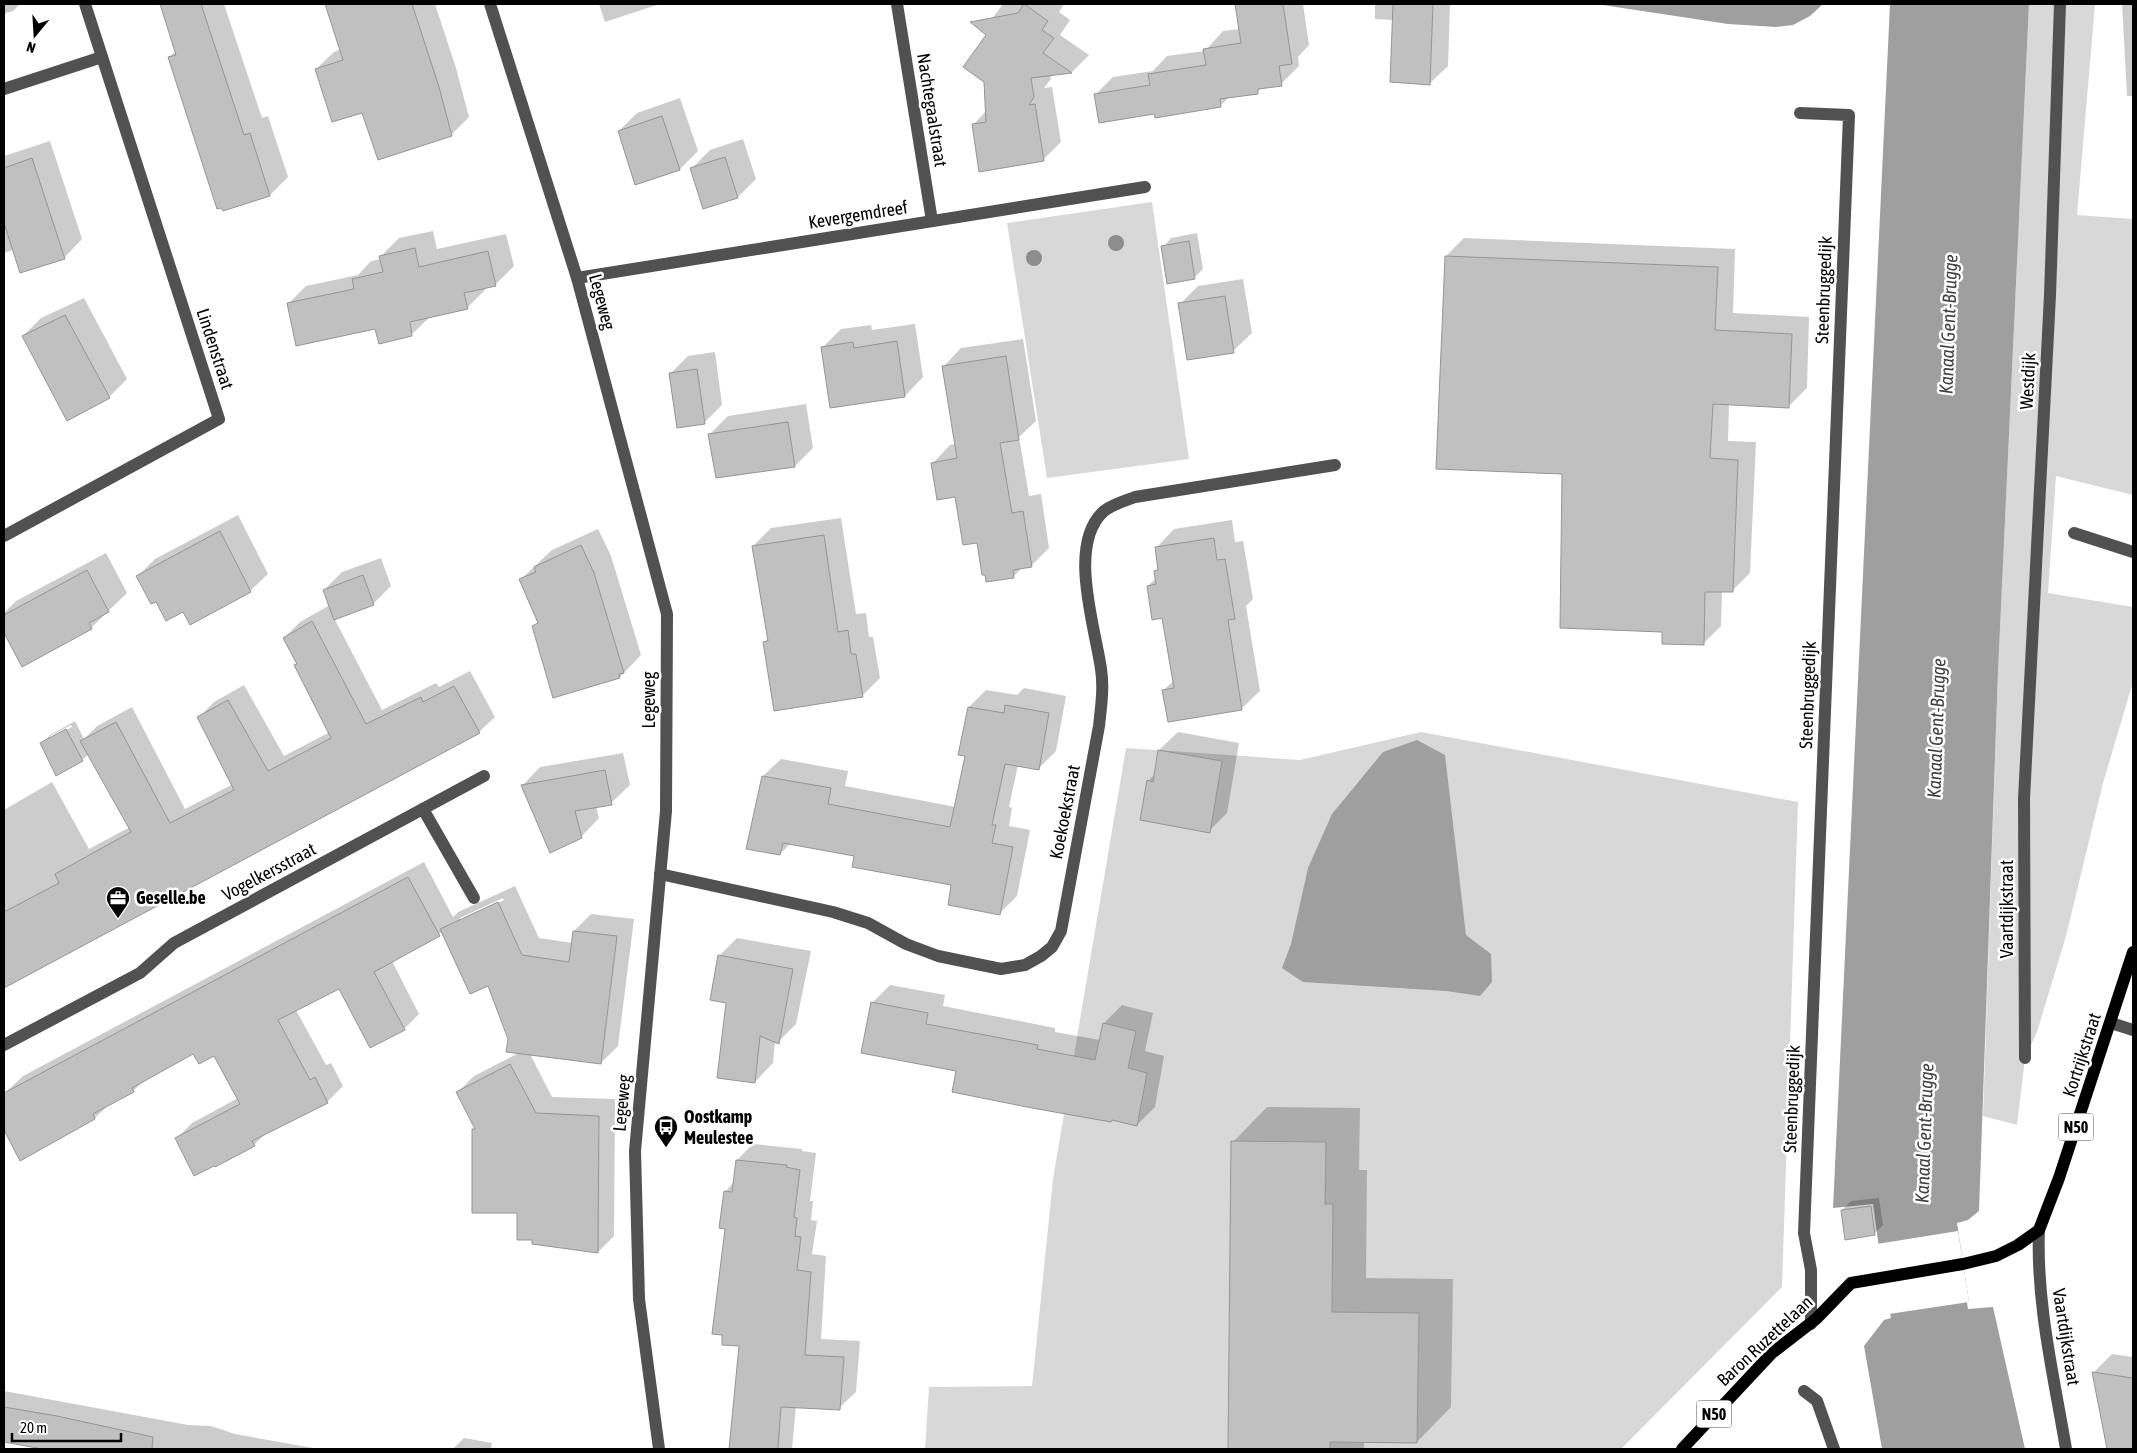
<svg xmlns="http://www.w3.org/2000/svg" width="2137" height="1453" font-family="'Asap Condensed',sans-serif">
<rect width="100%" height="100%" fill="#fff"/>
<g fill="#d8d8d8">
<path d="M2029,4H2095L2077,215L2133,219V495L2056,476L2048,593L2133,607V682L2103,783L2066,936L2037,1032L2025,1058L2017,1125L1983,1116L1998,672Z"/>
<path d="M1152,202L1189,459L1047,478L1007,223Z"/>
<path d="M1421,732L1798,802L1782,1287L1621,1449H925L929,1387L1032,1386L1053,1179L1126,748L1300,760Z"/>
</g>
<g fill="#9f9f9f">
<path d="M1596,4H1823L1810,16L1793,25L1776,27L1728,24Z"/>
<path d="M1890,4H2029L1998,672L1979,1211L1968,1220L1957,1223L1969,1302H1967L1968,1309L1993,1307L2025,1449H1882L1864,1346L1884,1320L1891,1318L1883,1277L1873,1204L1833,1208Z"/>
<path d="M1417,740L1445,755L1466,935L1491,954L1492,982L1480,996L1446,991L1303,982L1282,968L1291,944L1308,868L1332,814L1383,752Z"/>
</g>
<path fill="#fff" d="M1958,1231L1969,1302L1889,1314L1877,1244Z"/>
<g fill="#0003" fill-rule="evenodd">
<path d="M4,4H20L13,11L4,14Z"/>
<path d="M161,4H224L262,118L268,116L288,177L270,195L223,209L169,57L176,51Z"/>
<path d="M329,4H435L456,68L469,117L451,135L363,111L316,69L334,52L341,49L327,6Z"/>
<path d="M599,4H660L605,22Z"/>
<path d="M1003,4H1064L1059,12L1070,20L1060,35L1089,55L1072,72L1050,75L1051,79L1044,88L1052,87L1061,142L1043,160L973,125L986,111L988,35L983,31Z"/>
<path d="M1236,4H1305H1303L1309,45L1298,57L1299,66L1281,84L1263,87L1257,92L1229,97L1221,105L1156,117L1155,113L1095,95L1113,77L1153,71L1167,56L1205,51L1223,31L1240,29Z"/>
<path d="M1375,4H1450L1448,66L1430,83L1393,20L1375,19Z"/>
<path d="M2122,4H2133V96H2127Z"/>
<path d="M680,98L698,151L680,169L636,184L619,131L637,113Z"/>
<path d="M743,139L756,179L738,197L691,169L710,150Z"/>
<path d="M50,141L82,239L64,258L13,250L4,253V156Z"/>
<path d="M433,231L437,249L506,234L514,266L496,284L484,287L485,290L467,308L430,317L411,335L288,304L306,286L358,275L371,261L381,259V256L399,238Z"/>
<path d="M1197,233L1203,269L1194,278L1163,247L1171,238Z"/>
<path d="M1464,238L1735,249L1733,313L1809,317L1807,388L1789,406L1729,404L1728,441L1756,442L1750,573L1732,591H1722L1721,626L1703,644L1664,631L1564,473L1446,256Z"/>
<path d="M1243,279L1252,333L1233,351L1180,304L1198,286Z"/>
<path d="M84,298L127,379L109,397L23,336L41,318Z"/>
<path d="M915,324L923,377L905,396L831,406L822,348L841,329L871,325L872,330Z"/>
<path d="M1023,339L1036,421L1019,437L1029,496L1041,494L1049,548L1031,566L1022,568L1013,577L978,542L956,495L933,463L950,445L956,444L944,366L961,348Z"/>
<path d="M715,352L722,405L704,423L670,374L688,356Z"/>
<path d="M806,404L813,448L795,466L710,434L728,416Z"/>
<path d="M238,515L268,574L250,591L184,610L157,600L138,576L155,559Z"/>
<path d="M841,518L856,614L866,613L869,637H873L880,678L862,696L764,642L769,638L753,546L771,528Z"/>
<path d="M1232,520L1235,542L1243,541L1253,599L1246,606L1260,691L1241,709L1164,690L1174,680L1163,617L1148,586L1156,578L1155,571L1159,567L1156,548L1174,529Z"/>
<path d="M598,529L611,556L641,655L620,677L534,626L539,621L520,580L552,550Z"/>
<path d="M106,553L127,593L91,628L22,665L4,631V613L16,601Z"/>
<path d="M381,558L391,586L373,604L334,618L382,710L436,683L439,687L470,671L495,717L479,732L7,985L4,979V810L52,782L89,849L130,827L89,754L82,760L41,744L50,735L75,721L84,739L97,726L132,707L185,809L233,784L199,717L214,702L244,685L284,756L330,732L284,638L300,622L330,605L324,590L342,572ZM71,725L72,727L50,739V736Z"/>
<path d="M1024,688L1066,696L1056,751L1038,769L1018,765L1009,807L1012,808L1009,826L1030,830L1017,896L999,914L953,884L855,855L791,843L780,854L763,776L781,759L848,771L845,786L956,807L966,755L969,707L986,690L1017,695Z"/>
<path d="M1178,732L1239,743L1227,813L1209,831L1148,781L1155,774L1159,750Z"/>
<path d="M623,753L630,785L611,803L596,806L599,818L581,837L522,786L540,767Z"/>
<path d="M424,862L453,917L458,912L515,886L539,938L573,943L574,931L591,914L634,919L618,1046L601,1063L530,1054L552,1097L615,1099L614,1236L598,1252L533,1239L473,1130L476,1127L458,1092L474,1076L519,1053L509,1039L489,984L442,932L392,961L419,1014L404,1029L340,987L296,1010L326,1065L331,1063L343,1086L327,1102L265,1134L254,1145L177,1138L192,1123L238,1098L214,1054L194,1052L145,1080L133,1091L109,1104L95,1118L20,1159L4,1128V1094L23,1076ZM503,898L504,900L460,921V918Z"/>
<path d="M737,938L811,951L796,1024L778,1042L775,1041L773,1063L755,1082L728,1002L719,956Z"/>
<path d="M890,985L945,995L943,1006L1055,1028V1032L1100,1040L1104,1023L1122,1005L1153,1013L1145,1051L1164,1056L1155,1107L1137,1125L957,1070L872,1003Z"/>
<path d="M1267,1107L1360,1108L1359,1170H1367L1366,1278L1453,1279L1451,1407L1417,1442L1364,1441V1449H1229L1233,1142Z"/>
<path d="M753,1144L802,1149V1151L816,1153L810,1201H813L811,1220L817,1221L812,1254L826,1256L821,1339L860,1341L856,1392L839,1408L796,1406L792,1449H730L741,1345L726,1228L725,1192L734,1182L737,1160Z"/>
<path d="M1879,1198L1883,1225L1874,1234L1842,1210L1851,1201Z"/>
<path d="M2112,1354L2133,1357V1449H2109L2094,1372Z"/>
<path d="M4,1391L188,1425L211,1426L235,1434L319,1449H51L4,1440Z"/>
<path d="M464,1438L492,1443L491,1449H453Z"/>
</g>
<g fill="#c0c0c0" stroke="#959595">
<path d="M160,4H201L244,135L250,133L270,196L223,211L221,208L217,209L168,57L176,55Z"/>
<path d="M325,4H412L439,87L452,136L378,160L362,113L332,122L315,69L343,60Z"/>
<path d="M1024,4L1048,21L1042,30L1054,38L1043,53L1072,73L1031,78L1034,97L1029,105L1035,104L1044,161L979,172L972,124L986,122L984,82L963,67L986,35L970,22L1018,13Z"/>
<path d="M1235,4H1283L1292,64L1279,66L1282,86L1258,89V94L1220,99L1221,107L1155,118L1154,114L1099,123L1094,94L1150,85L1148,74L1206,65L1203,49L1241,43Z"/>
<path d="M1393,4H1433L1430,85L1390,82Z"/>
<path d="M662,116L680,170L635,185L618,131Z"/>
<path d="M725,157L738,198L703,209L690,168Z"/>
<path d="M32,158L65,259L20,273L4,223V168Z"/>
<path d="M1189,241L1195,279L1167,284L1161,246Z"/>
<path d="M415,248L419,267L488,251L496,286L464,293L468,309L410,322L412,336L379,344L375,329L296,346L287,303L354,289L352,279L383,272L379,256Z"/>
<path d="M1445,256L1718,267L1715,330L1792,334L1789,408L1713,404L1710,458L1738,460L1733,592H1705L1704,645L1662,644V632L1560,628L1562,474L1436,469Z"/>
<path d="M1225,296L1234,353L1187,360L1178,303Z"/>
<path d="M65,315L110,398L67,421L22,336Z"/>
<path d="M897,341L905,397L830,408L821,347L853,342L854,348Z"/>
<path d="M1006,356L1019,440L1000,443L1012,513L1023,511L1032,567L1013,570L1014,578L986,582L985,575H982L977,543L963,545L955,497L937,500L931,463L957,458L942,366Z"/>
<path d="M697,369L705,424L677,428L669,373Z"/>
<path d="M788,422L795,467L716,478L708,434Z"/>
<path d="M220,531L251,592L190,625L183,612L166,621L156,602L151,604L136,576Z"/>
<path d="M824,535L838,632L848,630L851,654H856L863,697L774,711L763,642L768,641L752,546Z"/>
<path d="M1214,538L1217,560L1225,559L1235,619L1228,620L1242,710L1168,722L1162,690L1174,688L1162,618L1152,620L1147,586L1156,584L1154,571L1158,570L1155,547Z"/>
<path d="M581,545L594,573L624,673L619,674L620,678L553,698L532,626L538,623L519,579L536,572L534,567Z"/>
<path d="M87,570L109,612L89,623L92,629L22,667L4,633V615Z"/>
<path d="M363,575L374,605L334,620L323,590Z"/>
<path d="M312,621L366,724L421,697L423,702L454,686L480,733L4,988V912L59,883L55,874L131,832L80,741L116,722L170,823L203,806L234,790L197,717L228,700L268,771L331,738L294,665L297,664L283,638Z"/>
<path d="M1005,705L1049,713L1039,770L1005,764L992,825H996L992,843L1013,847L1000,915L948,905L951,885L852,867L854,856L783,843L780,855L746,849L762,776L831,788L828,804L950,827L965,756L958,755L968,707L1004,713Z"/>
<path d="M66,729L83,761L56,776L40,743Z"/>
<path d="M1158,750L1222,761L1210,833L1140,820L1147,780L1153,782Z"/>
<path d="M605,770L612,805L575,811L582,838L550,853L521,785Z"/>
<path d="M408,877L440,936L374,972L405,1030L370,1048L339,989L278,1020L310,1080L315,1077L328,1103L252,1141L255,1146L215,1167L214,1166L194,1176L175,1138L240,1104L214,1056L199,1064L193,1054L132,1088L134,1092L93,1114L95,1119L20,1161L4,1130V1093Z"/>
<path d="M498,902L522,955L569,962L573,931L617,936L601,1064L506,1052L508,1039L488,986L470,994L440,929Z"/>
<path d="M718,955L793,969L779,1044L760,1036L755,1083L717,1078L726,1003L710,1000Z"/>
<path d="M871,1002L928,1013L926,1024L1038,1045L1037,1049L1095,1060L1103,1023L1136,1031L1128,1068L1147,1073L1137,1126L1112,1120L1111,1122L1032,1108L952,1092L956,1071L861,1053Z"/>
<path d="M510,1064L536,1113L599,1116L598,1253L532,1244V1240H517V1213H472V1129H475L456,1092Z"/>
<path d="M1231,1141L1326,1142L1325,1204H1333L1332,1312L1419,1313L1417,1443L1330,1442V1449H1228Z"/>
<path d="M736,1160L787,1165L786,1167L800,1170L794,1217L797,1218L795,1236L801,1237L797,1270L811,1272L805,1355L844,1357L840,1410L781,1407L778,1449H729L739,1346L722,1345V1335L712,1334L725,1229L719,1228L724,1191L732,1192Z"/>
<path d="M1871,1206L1875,1235L1845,1240L1841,1210Z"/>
<path d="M2092,1372L2133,1378V1449H2107Z"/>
<path d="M4,1407L57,1416L153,1437L152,1449H42L4,1442Z"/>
</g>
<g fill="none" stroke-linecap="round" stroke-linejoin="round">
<g stroke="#515151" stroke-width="12">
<path d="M490,4L577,278L667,614L666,811L635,1151L639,1299L659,1449"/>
<path d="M897,4L932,221"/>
<path d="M4,89L102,57"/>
<path d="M1800,113L1849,115L1804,1233L1811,1270V1324"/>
<path d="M577,278L1145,187"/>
<path d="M2074,533L2133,552"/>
<path d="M4,536L219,419L85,4"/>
<path d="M423,809L474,898"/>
<path d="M660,874L833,912L868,923L906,944L938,956L1001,969L1025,965L1041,956L1052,947L1061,931L1099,726C1101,707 1104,688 1101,669C1095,626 1067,544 1104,511C1113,504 1125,501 1135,497L1335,465"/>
<path d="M2111,1023L2133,1030"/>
<path d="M4,1045L140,973L174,943L484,776"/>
<path d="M2025,1058L2024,799L2050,295L2060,4"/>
<path d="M2039,1230C2036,1303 2054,1377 2066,1449"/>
<path d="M1804,1391L1817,1401L1834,1449"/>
</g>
<path stroke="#000" stroke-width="12" d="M1682,1449L1772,1353L1816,1319L1851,1283L1963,1264L1996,1256L2018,1245L2039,1230L2059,1178L2133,952"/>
</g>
<g fill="#8d8d8d">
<circle cx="1116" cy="243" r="8"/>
<circle cx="1034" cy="258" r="8"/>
</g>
<defs>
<g id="office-pin" transform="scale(1.25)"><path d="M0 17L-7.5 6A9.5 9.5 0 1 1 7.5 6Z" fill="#000" stroke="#fff"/><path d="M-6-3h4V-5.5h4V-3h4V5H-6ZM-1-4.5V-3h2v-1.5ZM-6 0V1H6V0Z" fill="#fff"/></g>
<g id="bus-pin" transform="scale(1.25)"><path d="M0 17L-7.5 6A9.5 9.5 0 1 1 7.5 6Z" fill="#000" stroke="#fff"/><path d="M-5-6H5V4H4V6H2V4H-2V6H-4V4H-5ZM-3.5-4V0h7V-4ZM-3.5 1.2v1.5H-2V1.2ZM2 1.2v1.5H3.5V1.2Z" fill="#fff"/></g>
</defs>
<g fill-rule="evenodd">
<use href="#office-pin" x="118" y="898"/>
<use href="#bus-pin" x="666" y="1127"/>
</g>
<g text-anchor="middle" stroke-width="5" stroke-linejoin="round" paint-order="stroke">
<g fill="#fff" stroke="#4c4c4c" stroke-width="1">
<rect x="2058.5" y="1113.5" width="35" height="27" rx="4"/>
<rect x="1696.5" y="1400.5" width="35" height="27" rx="4"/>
</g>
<g font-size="16" font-weight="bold" fill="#000">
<text x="2076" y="1133">N50</text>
<text x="1714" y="1420">N50</text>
</g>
<g font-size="18" fill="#000" stroke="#fff">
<text transform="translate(932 110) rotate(81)" y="6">Nachtegaalstraat</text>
<text transform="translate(858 215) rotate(-9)" y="6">Kevergemdreef</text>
<text transform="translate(1824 290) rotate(-88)" y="6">Steenbruggedijk</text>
<text transform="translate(602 302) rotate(75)" y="6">Legeweg</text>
<text transform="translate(215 349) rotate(72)" y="6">Lindenstraat</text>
<text transform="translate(2028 381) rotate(-87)" y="6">Westdijk</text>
<text transform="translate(1808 695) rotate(-88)" y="6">Steenbruggedijk</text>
<text transform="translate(649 700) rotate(-90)" y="6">Legeweg</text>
<text transform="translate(1065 812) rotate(-79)" y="6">Koekoekstraat</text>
<text transform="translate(269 872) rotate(-28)" y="6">Vogelkersstraat</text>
<text transform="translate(2007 909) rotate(-90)" y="6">Vaartdijkstraat</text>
<text transform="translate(2082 1055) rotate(-72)" y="6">Kortrijkstraat</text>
<text transform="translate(1792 1099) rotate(-88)" y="6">Steenbruggedijk</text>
<text transform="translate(622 1103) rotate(-85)" y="6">Legeweg</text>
<text transform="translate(2066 1337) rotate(81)" y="6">Vaartdijkstraat</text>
<text transform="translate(1765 1341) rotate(-43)" y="6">Baron Ruzettelaan</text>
</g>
<g font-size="18" font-weight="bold" fill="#000" stroke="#fff" text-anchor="start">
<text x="136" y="904">Geselle.be</text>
<text x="684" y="1123">Oostkamp<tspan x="684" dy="21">Meulestee</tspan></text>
</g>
<g font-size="19" font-style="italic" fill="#404040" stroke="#fff">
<text transform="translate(1948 324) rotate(-88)" y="7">Kanaal Gent-Brugge</text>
<text transform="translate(1936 728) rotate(-88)" y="7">Kanaal Gent-Brugge</text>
<text transform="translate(1924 1133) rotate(-88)" y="7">Kanaal Gent-Brugge</text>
</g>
</g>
<rect width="2137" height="1453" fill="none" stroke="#000000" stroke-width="10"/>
<g transform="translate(35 35) rotate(198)" stroke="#ffffff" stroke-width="4" paint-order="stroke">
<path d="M0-4L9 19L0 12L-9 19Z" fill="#000000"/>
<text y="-8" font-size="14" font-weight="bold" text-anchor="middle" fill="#000000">N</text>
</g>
<path d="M12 1433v8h109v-8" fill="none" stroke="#000000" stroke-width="2.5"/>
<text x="20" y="1433" font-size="15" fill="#000000" stroke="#ffffff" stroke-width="4" paint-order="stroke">20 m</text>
</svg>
